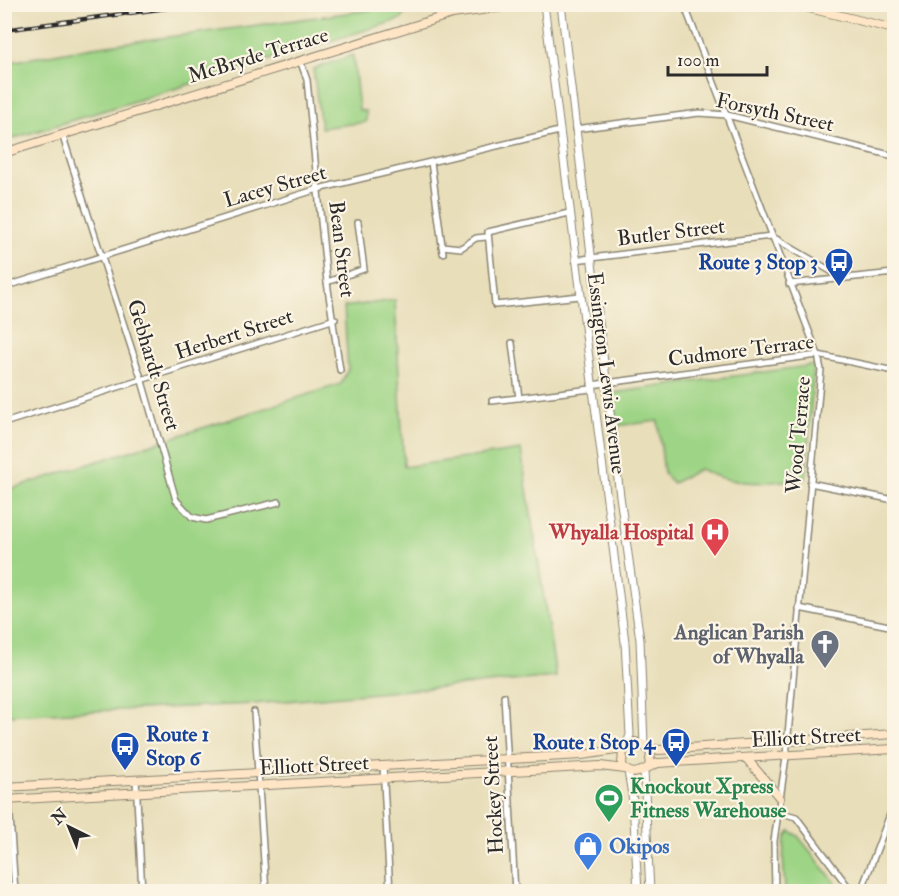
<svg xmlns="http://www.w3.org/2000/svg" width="899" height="896" font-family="'IM FELL Double Pica',serif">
<rect width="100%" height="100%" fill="#fcf5e5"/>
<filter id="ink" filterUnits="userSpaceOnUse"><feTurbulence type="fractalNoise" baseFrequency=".0167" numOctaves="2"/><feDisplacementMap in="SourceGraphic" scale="12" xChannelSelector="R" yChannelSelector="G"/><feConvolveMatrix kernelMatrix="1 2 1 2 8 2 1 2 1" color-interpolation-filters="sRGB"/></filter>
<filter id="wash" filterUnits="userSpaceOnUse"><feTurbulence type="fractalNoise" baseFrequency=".008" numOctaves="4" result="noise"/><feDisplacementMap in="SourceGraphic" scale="24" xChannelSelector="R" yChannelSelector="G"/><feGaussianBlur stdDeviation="1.35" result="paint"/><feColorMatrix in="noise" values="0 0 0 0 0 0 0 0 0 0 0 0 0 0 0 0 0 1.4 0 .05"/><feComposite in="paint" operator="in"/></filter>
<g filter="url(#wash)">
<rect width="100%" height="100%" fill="#e8deba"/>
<g fill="#9ed485" stroke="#648058" stroke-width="1.5">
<path d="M407,5L402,19L5,141V63L93,47Z"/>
<path d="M353,55L359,110L366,111V122L321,128L313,69Z"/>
<path d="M395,300L404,467L521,450L556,677L253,704L5,715L4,491L341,384L348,369L344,307Z"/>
<path d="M814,365L806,478C769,483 734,488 700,469L673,483L664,474L658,421L615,426L613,393Z"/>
<path d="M790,831L798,836L842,891H785C785,876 779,843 790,831Z"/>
</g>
</g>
<g filter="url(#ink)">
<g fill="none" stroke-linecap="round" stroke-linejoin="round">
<g stroke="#8a8472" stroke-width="8">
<g id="minor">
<path d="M684,4L818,355L821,370L786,757L774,841L775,892"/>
<path d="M300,60L307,80L327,282L340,370"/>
<path d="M575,129L699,113L727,115L894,156"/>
<path d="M62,134L142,381L176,500L192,517L206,520L279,502"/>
<path d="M431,162L443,253"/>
<path d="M569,213L488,232L495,305L580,296"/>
<path d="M442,246L461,248L476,238L486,237"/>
<path d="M575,260L771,236L841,277"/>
<path d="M327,282L364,269L358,222"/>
<path d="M789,284L894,273"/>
<path d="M4,287L318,189L559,131"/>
<path d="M512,343L519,398"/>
<path d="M591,385L818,355L894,371"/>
<path d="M492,401L591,389"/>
<path d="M4,423L335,319"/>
<path d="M810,483L894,500"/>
<path d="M799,608L894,627"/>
<path d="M504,696L515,892"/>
<path d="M254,712L266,892"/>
<path d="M383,765L390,892"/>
<path d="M136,779L142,892"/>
<path d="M8,787L15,892"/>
<path d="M778,812L796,817L852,892"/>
<path d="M856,892L863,886L894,804"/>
</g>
</g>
<g stroke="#8a8472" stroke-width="9">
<g id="tertiary">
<path d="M544,4L625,642L630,735L626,746"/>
<path d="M561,4L620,496L640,640L644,745"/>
<path d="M628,771L633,801L638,892"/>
<path d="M644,771L650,892"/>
</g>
</g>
<g stroke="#8a8472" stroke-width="10">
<g id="secondary">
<path d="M793,4L894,29"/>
<path d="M4,153L452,14L525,4"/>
<path d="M648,748L659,750L894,734"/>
<path d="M746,758L780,798"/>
<path d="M649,767L651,753L644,745L635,742L623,749L622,765C633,781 644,768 658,763L894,749"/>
<path d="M4,787L582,755L623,749"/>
<path d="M4,800L600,766L625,769"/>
</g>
</g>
<use href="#minor" stroke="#fff" stroke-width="5"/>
<use href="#tertiary" stroke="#fff" stroke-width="7"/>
<use href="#secondary" stroke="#fee5c5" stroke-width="8"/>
<g stroke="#2b2b2b" stroke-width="4.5">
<path id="rail" d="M4,30L196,4"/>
</g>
<use href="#rail" stroke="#fcf5e5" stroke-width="2" stroke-dasharray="7" stroke-linecap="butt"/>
</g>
</g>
<defs>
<g id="bus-pin" transform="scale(1.5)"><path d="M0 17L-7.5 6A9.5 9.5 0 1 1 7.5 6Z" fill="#1a4fb4" stroke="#fcf5e5"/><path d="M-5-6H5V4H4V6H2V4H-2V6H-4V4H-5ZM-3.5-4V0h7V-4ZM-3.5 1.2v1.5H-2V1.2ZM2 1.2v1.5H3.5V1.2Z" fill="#fff"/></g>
<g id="hospital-pin" transform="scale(1.5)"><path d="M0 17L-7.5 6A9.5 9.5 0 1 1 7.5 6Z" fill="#e0444e" stroke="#fcf5e5"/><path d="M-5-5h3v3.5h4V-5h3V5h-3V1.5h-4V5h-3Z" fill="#fff"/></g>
<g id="church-pin" transform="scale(1.5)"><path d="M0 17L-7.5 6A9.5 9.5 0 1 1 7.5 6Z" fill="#6b7280" stroke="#fcf5e5"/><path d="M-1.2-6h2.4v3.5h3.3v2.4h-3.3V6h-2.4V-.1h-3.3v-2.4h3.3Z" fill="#fff"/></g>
<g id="stadium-pin" transform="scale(1.5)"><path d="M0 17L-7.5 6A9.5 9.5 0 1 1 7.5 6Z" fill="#2e9e5b" stroke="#fcf5e5"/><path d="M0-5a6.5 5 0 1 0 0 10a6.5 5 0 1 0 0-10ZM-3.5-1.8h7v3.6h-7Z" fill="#fff"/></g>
<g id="shop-pin" transform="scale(1.5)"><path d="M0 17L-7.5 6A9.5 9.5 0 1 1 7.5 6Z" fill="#3f7fe0" stroke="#fcf5e5"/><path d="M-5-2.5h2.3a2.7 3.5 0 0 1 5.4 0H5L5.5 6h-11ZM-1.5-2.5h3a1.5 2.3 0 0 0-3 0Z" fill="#fff"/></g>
</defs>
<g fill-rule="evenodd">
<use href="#bus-pin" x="839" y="262"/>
<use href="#hospital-pin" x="715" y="532"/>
<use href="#church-pin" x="825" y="644"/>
<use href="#bus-pin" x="676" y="742"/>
<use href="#bus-pin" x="125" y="746"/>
<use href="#stadium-pin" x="609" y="798"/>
<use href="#shop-pin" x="588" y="846"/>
</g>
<g text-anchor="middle" stroke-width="4.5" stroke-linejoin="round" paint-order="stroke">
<g font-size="21" fill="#2b2b2b" stroke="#fcf5e5">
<text transform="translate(258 55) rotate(-17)" y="7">McBryde Terrace</text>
<text transform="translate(775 112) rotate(12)" y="7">Forsyth Street</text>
<text transform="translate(275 186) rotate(-16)" y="7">Lacey Street</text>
<text transform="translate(671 232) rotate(-7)" y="7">Butler Street</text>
<text transform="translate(342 249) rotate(83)" y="7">Bean Street</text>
<text transform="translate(234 334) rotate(-18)" y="7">Herbert Street</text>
<text transform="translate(741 350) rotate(-7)" y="7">Cudmore Terrace</text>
<text transform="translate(154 365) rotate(73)" y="7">Gebhardt Street</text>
<text transform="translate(607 373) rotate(83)" y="7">Essington Lewis Avenue</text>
<text transform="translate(798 435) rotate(-85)" y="7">Wood Terrace</text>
<text transform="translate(806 737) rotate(-3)" y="7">Elliott Street</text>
<text transform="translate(314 765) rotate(-3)" y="7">Elliott Street</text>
<text transform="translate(493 795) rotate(-93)" y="7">Hockey Street</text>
</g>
<g font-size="21" font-weight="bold" fill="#164399" stroke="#fcf5e5" text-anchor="end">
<text x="818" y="269">Route 3 Stop 3</text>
<text x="146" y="741" text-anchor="start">Route 1<tspan x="146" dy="24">Stop 6</tspan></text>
<text x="655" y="749">Route 1 Stop 4</text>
</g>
<g font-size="21" font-weight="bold" fill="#be3a42" stroke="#fcf5e5" text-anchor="end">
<text x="694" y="539">Whyalla Hospital</text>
</g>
<g font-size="21" font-weight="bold" fill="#5b616d" stroke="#fcf5e5" text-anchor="end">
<text x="804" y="639">Anglican Parish<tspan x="804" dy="24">of Whyalla</tspan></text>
</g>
<g font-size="21" font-weight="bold" fill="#27864d" stroke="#fcf5e5" text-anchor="start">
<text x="630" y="793">Knockout Xpress<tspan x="630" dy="24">Fitness Warehouse</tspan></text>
</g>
<g font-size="21" font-weight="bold" fill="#366cbe" stroke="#fcf5e5" text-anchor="start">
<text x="609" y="853">Okipos</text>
</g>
</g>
<rect width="899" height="896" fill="none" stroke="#fcf5e5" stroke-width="24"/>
<g transform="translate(69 827) rotate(317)" stroke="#fcf5e5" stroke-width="4.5" paint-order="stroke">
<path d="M0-4.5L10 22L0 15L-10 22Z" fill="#2b2b2b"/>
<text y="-9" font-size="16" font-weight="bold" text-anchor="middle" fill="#2b2b2b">N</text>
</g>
<path d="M668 66v9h99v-9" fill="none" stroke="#2b2b2b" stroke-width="3"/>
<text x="677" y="66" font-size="18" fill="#2b2b2b" stroke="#fcf5e5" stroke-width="4.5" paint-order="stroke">100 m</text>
</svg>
